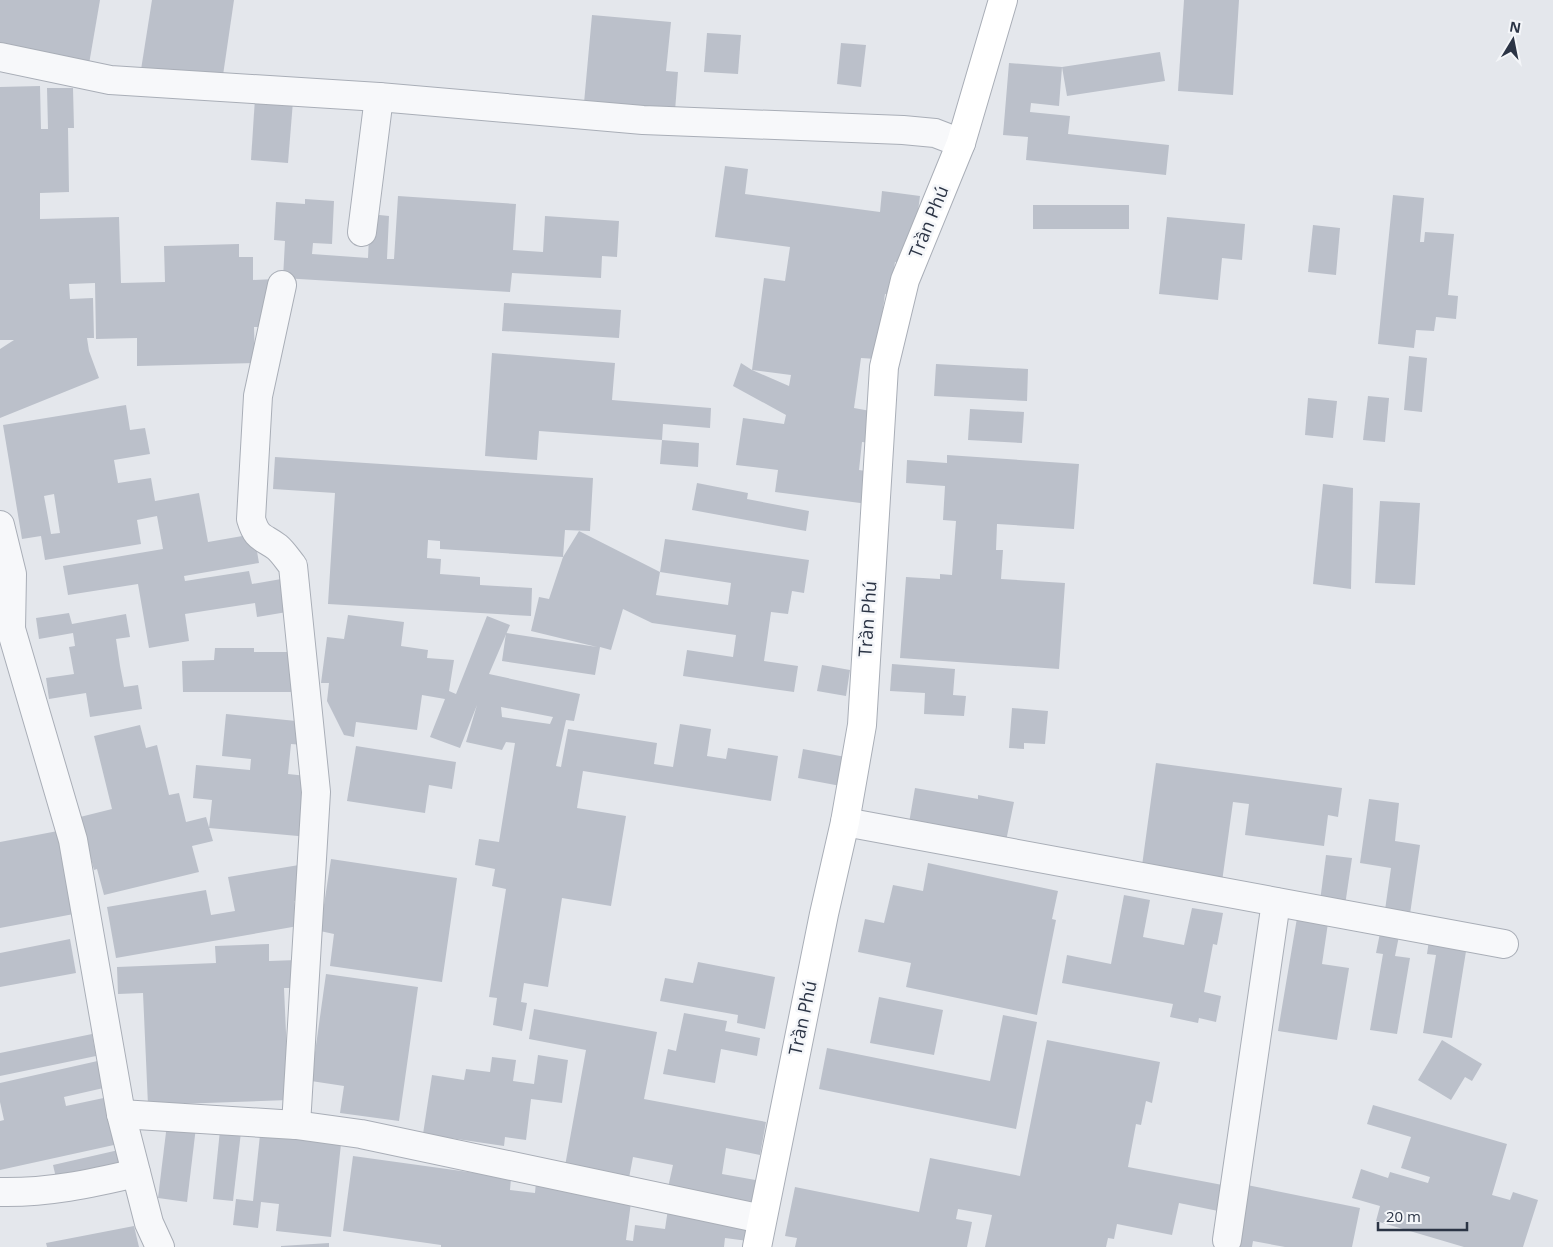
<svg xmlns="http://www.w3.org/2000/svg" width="1553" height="1247" font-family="'Open Sans',sans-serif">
<rect width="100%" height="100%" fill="#e4e7ec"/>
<g fill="#bbc0ca" fill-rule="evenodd">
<path d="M0,0H100L89,64L0,49Z"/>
<path d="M152,0H234L222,82L140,76Z"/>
<path d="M1184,0H1239L1233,95L1178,91Z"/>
<path d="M592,15L671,22L666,71L678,72L675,111L584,103Z"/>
<path d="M707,33L741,35L738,74L704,72Z"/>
<path d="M841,43L866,45L861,87L837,84Z"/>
<path d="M1160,52L1165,81L1067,96L1062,67L1059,106L1031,103L1030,112L1070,116L1068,134L1169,145L1166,175L1026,160L1028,137L1003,135L1009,63L1062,67Z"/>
<path d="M40,86L41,129H48L47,88H73L74,128H68L69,192L40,193V219L119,217L121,283L165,282L164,246L239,244V257H253V280L276,279L266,327H254L255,363L137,366V338L96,339L95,283L69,284L70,299L93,298L94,338H87L89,351L99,378L0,418V349L14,340H0V87Z"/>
<path d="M255,98L293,101L288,163L251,160Z"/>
<path d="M725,166L748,169L745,194L880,212L882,191L920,196L911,264L895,262L890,295L885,294L876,359L861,358L854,408L876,412L871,443L862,442L859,470L872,472L868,504L775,492L778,470L736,465L743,418L784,424L786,415L733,386L741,363L752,370L764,278L785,281L790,247L715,237ZM752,370L791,375L789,386Z"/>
<path d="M1393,195L1424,198L1420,242H1424L1425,232L1454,234L1448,295L1458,296L1456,319L1436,317L1434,331L1416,330L1414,348L1378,344Z"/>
<path d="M398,196L516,204L513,250L543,252L545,216L619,221L617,257L602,256L601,278L512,273L510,292L283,278L285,241L274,240L276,202L305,204V199L334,201L332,244L313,243L312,254L368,258L370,214L389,216L387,259H394Z"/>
<rect x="1033" y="205" width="96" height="24"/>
<path d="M1167,217L1245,224L1242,260L1222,258L1218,300L1159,294Z"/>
<path d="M1313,225L1340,228L1336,275L1308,272Z"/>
<path d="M504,303L621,310L619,338L502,331Z"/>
<path d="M492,353L615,363L612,400L711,408L710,428L663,424L662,440L699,443L698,467L660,464L662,440L539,431L537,460L485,456Z"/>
<path d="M1409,356L1427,358L1422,412L1404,410Z"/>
<path d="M936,364L1028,369L1027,401L934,396Z"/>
<path d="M1368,396L1389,398L1385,442L1363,440Z"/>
<path d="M1308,398L1337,401L1333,438L1305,435Z"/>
<path d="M126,405L130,430L145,428L150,454L114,460L118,483L151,478L155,501L199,493L208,542L254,534L259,563L184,576L185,581L249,571L252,584L287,578L293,611L257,617L255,603L185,614L189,641L149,648L138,584L68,595L63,566L163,549L157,516L137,520L141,544L45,560L41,536L22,539L3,425ZM54,494L60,533L51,534L44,496Z"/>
<path d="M970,409L1024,412L1022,443L968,440Z"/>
<path d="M947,455L1079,464L1074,529L997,524L996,550H1003L1001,579L1065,583L1059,669L900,658L906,577L940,579V574L952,575L956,521L943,520L945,486L906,483L907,460L947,463Z"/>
<path d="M275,457L593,478L590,531L565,530L563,557L440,549V541L428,540L427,558L441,559L440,574L480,577V585L532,588L531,616L328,604L335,493L273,489Z"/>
<path d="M697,483L748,493L747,499L809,511L806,531L692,510Z"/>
<path d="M1323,484L1353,488L1351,589L1313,584Z"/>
<path d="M1380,501L1420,503L1415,585L1375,583Z"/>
<path d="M579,531L660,572L656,595L728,605L731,583L660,572L665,539L809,560L804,593L792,591L788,614L771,612L764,661L798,666L794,692L683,676L687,650L733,657L736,635L652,623L623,609L611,650L600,647L595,675L502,661L506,633L597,647L531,631L539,597L549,599L563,557Z"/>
<path d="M69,613L72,624L126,614L130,637L116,639L120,666L124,687L138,685L142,709L90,717L86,693L49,699L46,678L74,674L69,647L75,646L73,633L39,639L36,618Z"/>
<path d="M348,615L404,622L401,646L428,650L427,658L454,660L449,691L456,694L487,616L510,625L489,674L580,694L574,721L566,720L556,766L561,767L568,729L657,743L654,764L673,767L680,724L711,729L707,756L726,759L728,748L778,756L771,801L583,771L577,808L626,816L611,906L562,898L548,987L524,983L521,1002L527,1003L522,1031L493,1025L497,998L489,997L506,889L492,886L495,869L475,865L479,839L499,842L515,743L506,742L502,750L466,742L477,705L460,748L430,737L445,699L422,695L417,730L356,722L354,737L344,735L327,701L329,683H321L327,637L344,639ZM501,707L553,717L550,724L502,717Z"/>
<path d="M215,648H254V652H295V692H183L182,661L214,660Z"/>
<path d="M892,664L955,669L953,695L966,696L964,716L924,714L925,693L890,691Z"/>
<path d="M822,665L850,670L846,696L817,691Z"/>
<path d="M1012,708L1048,711L1045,744L1024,743V749L1009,748Z"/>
<path d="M226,714L306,722L304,745L291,744L288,774L307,776L309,837L209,828L212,800L193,798L196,765L250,770L251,759L222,756Z"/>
<path d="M140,725L146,748L157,745L169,795L179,793L186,822L206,817L213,841L192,846L199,872L104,895L97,869L94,870L80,817L112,809L94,736Z"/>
<path d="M356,746L456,762L452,789L429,785L425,813L347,801Z"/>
<path d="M803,749L851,758L846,787L798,778Z"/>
<path d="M1156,763L1342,788L1338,817L1328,815L1324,846L1245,835L1249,804L1233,802L1221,889L1141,873Z"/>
<path d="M915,788L978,799V795L1014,802L1006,841L909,823Z"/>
<path d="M1369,799L1399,803L1395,841L1420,845L1410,914L1385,910L1391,868L1360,863Z"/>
<path d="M63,830L79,913L0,928V842Z"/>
<path d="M1326,855L1352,858L1344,912L1319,909Z"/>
<path d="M331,859L457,878L442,982L330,966L334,934L320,931Z"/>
<path d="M928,863L1058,891L1052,919L1056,920L1037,1015L906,987L911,963L858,952L865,919L884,923L893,885L923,891Z"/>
<path d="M299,865L305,899L294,901L298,926L116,958L107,907L206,890L211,915L235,911L228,877Z"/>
<path d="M1124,895L1150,900L1143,937L1184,945L1192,908L1223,913L1217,945L1213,944L1204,992L1221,996L1216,1022L1199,1018L1198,1023L1170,1017L1173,1004L1062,983L1067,955L1111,964Z"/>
<path d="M1297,918L1328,923L1322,964L1349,968L1337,1040L1278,1031Z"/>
<path d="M1380,933L1399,936L1395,956L1410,958L1397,1034L1370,1030L1383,954L1376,953Z"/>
<path d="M1430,933L1468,939L1452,1038L1423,1033L1436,955L1427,954Z"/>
<path d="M70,939L76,973L0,987V953Z"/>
<path d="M269,944V961L297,960L298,988H284L289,1100L148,1105L143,993L118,994L117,967L216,963L215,946Z"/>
<path d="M698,962L775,977L765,1029L737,1023L738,1015L660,1001L665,978L693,983Z"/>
<path d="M326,974L418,987L399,1121L340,1113L344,1086L311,1081Z"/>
<path d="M879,997L943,1010L934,1055L870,1043Z"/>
<path d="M534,1009L657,1032L644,1099L766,1122L760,1155L726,1148L722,1174L761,1181L756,1209L667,1192L673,1165L633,1157L629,1178L565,1166L586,1050L529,1039Z"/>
<path d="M684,1013L727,1021L725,1031L760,1038L757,1056L721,1049L715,1083L663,1074L668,1049L676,1051Z"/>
<path d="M1003,1015L1037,1022L1016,1129L819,1089L827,1048L990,1081Z"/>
<path d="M92,1034L96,1056L0,1076V1053Z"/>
<path d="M1047,1040L1160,1062L1152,1103L1146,1101L1141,1125L1136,1124L1128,1167L1233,1187L1228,1213L1179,1203L1172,1235L1117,1224L1114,1239L1108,1238L1106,1247H985L992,1215L958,1209L956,1219L972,1222L967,1247H795L797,1238L785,1236L795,1187L919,1212L930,1158L1020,1176Z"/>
<path d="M1442,1040L1482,1064L1472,1081L1465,1077L1451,1100L1418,1080Z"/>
<path d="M538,1055L568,1060L562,1103L531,1099L526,1140L505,1137L504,1146L423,1134L432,1075L464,1080L466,1069L490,1072L492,1057L516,1060L513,1081L534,1084Z"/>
<path d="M102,1060L108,1087L64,1097L66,1106L113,1096L123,1143L0,1170V1121L4,1120L0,1102V1083Z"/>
<path d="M1373,1105L1507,1144L1492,1195L1510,1200L1513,1192L1538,1200L1523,1247H1464L1376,1221L1380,1206L1352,1198L1361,1169L1388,1178L1390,1172L1428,1183L1430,1177L1401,1168L1411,1137L1367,1124Z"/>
<path d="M167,1124L196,1127L187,1202L158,1198Z"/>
<path d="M220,1130L241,1132L233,1201L213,1199Z"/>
<path d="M260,1135L341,1144L331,1237L276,1231L279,1204L261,1202L258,1228L233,1225L236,1199L253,1201Z"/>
<path d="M123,1149L128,1170L58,1186L53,1165Z"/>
<path d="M353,1156L511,1178L510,1190L535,1193L536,1182L632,1195L626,1240L633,1241L635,1225L665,1229L668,1209L751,1221L748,1241L725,1238L724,1247H441V1245L343,1231Z"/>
<path d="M1247,1185L1360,1208L1352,1247H1285L1253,1241L1252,1247H1235Z"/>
<path d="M134,1226L139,1247H47L46,1243Z"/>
<path d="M329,1243V1247H281V1246Z"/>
</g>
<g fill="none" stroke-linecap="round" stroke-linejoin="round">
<g stroke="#a9aeb7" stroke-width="30">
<g id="street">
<path d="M0,57L110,80L379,97L643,120L903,130L935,133L961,143"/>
<path d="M362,232L379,97"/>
<path d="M282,285L258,396L251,519C257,539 262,536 277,547C283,552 288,560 293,566L316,792L296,1125"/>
<path d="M0,525L12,574L11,629L73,840L121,1114L149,1223L160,1247"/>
<path d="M845,822L1504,944"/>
<path d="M121,1114L296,1125L361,1134L762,1219"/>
<path d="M0,1192C47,1193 90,1184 136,1173"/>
<path d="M1227,1240L1276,902"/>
</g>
</g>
<g stroke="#a9aeb7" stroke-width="30">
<path id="secondary" d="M757,1247L824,914L845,822L862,725L884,367L905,280L961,143L1003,0"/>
</g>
<use href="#street" stroke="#f7f8fa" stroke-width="28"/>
<use href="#secondary" stroke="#fff" stroke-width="28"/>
</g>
<g text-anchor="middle" stroke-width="5" stroke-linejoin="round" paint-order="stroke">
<g font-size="18" fill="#2b3445" stroke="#f4f6f9">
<text transform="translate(929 222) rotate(-68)" y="6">Trần Phú</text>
<text transform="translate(868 619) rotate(-86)" y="6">Trần Phú</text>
<text transform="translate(803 1018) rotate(-78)" y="6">Trần Phú</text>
</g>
</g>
<g transform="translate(1513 40) rotate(10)" stroke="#f4f6f9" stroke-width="4" paint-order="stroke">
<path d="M0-4L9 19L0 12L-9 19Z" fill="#2b3445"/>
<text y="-8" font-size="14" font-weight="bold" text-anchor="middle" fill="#2b3445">N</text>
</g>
<path d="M1378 1222v8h89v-8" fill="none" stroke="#2b3445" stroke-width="2.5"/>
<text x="1386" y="1222" font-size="15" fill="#2b3445" stroke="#f4f6f9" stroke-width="4" paint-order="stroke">20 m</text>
</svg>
